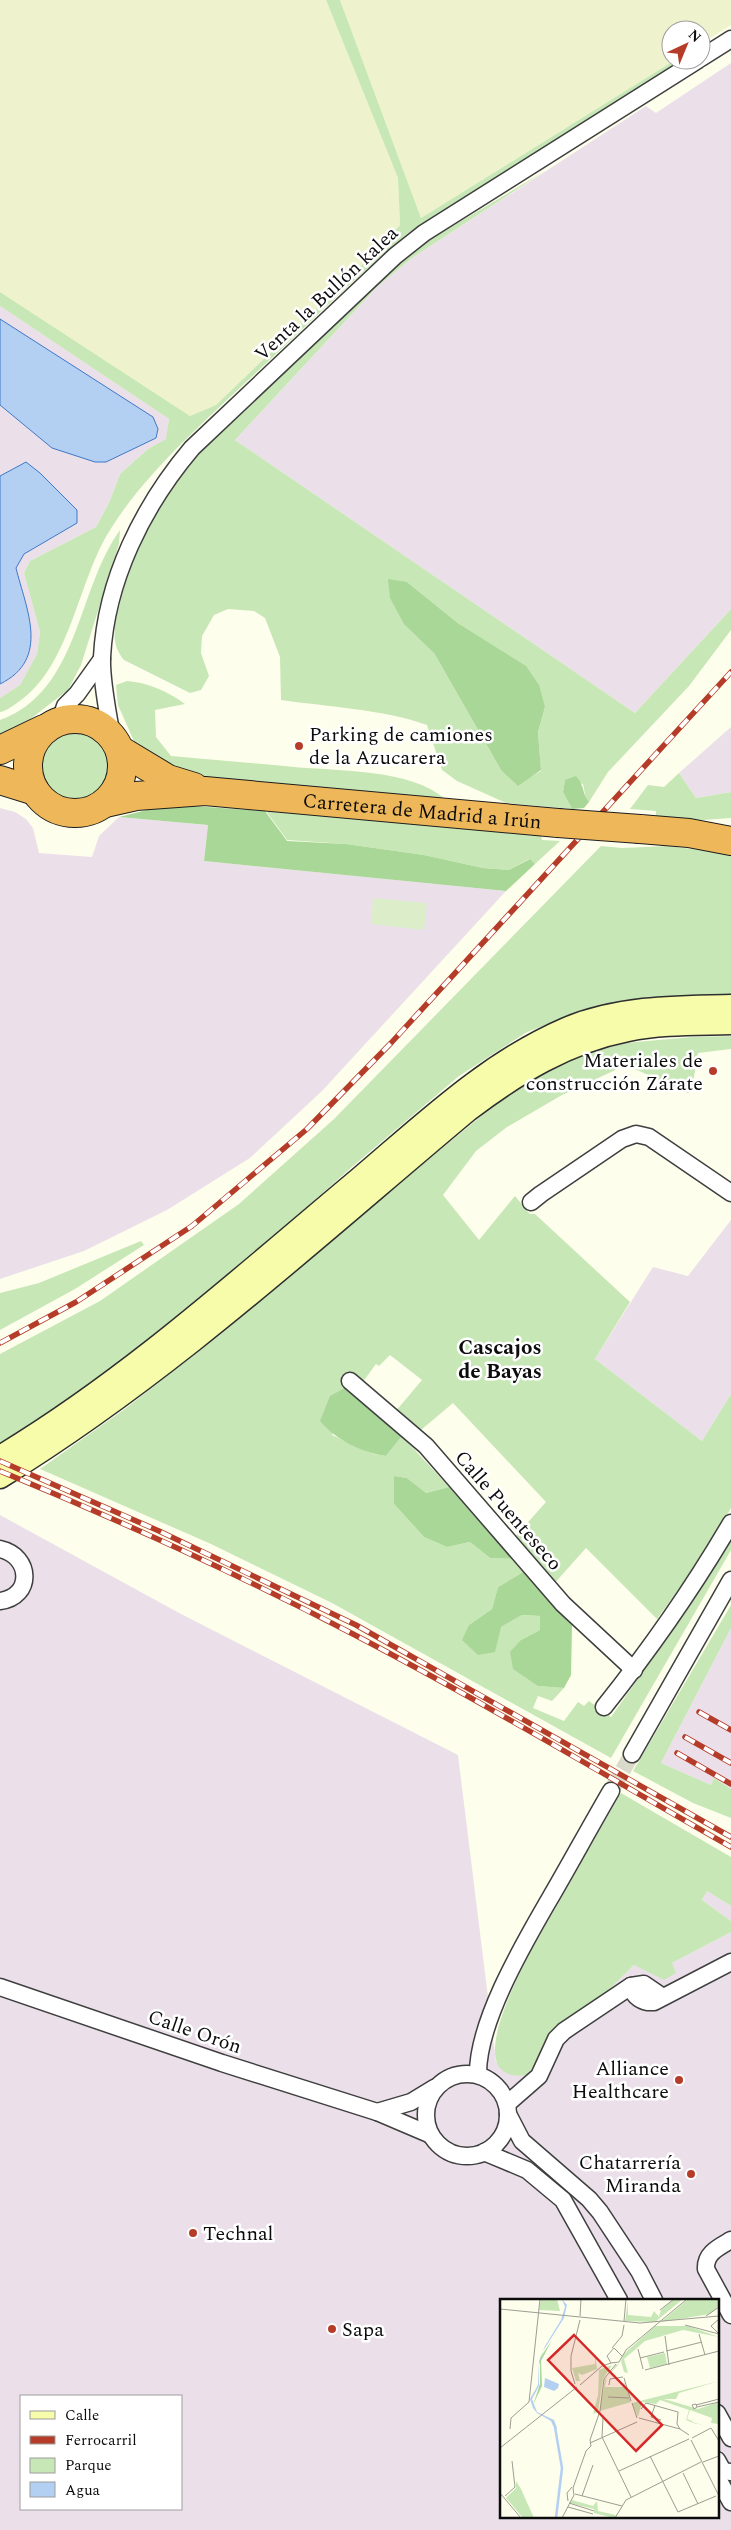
<svg xmlns="http://www.w3.org/2000/svg" width="731" height="2530" font-family="Spectral,serif">
<rect width="100%" height="100%" fill="#fefeec"/>
<g fill="#ebe0ea" fill-rule="evenodd">
<path d="M731,63V609L635,713L235,440L377,287L412,258L646,106L656,113Z"/>
<path d="M0,306L169,419L167,439L148,449L120,474L109,503L96,527L30,561L24,573L40,632L37,654L20,685L0,698Z"/>
<path d="M731,727V792L696,798L679,773Z"/>
<path d="M0,808L15,812L26,819L33,828L39,853L92,857L99,836L119,817L208,825L204,861L506,891L322,1091L250,1158L167,1210L84,1251L0,1279Z"/>
<path d="M731,1220V1394L702,1441L595,1359L653,1267L688,1276Z"/>
<path d="M0,1515L181,1614L458,1755L496,2062L539,2059L634,1965L672,1963L731,1932V2530H0ZM501,2300H717V2516H501ZM21,2396H181V2509H21Z"/>
<path d="M731,1628V1789L714,1778L711,1785L661,1763Z"/>
<path d="M707,1891L731,1906V1921L702,1900Z"/>
</g>
<g fill="#eff3cd">
<path d="M0,0H326L398,178L400,225L370,257L216,405L190,416L0,292Z"/>
<path d="M340,0H731V25L701,44V30H671V60H675L421,218Z"/>
</g>
<g fill="#c8e7b7" fill-rule="evenodd">
<path d="M326,0H340L421,218L675,60H683L408,233C356,277 307,325 258,371C206,420 143,474 107,535C77,586 69,669 17,703C11,707 6,711 0,712V698L20,685L37,654L40,632L24,573L30,561L96,527L109,503L120,474L148,449L166,439L169,419L0,306V292L190,416L216,405L370,257L400,225L398,178Z"/>
<path d="M545,171L412,258L377,287L235,440L635,713L731,609V630L689,686L608,772L589,802L586,799L583,784L565,780L563,792L572,809L506,803L457,781L442,770L427,725C382,709 329,707 281,700L280,657L265,618L254,611L228,609L214,615L202,636L201,653L209,676L201,690L190,693L124,660C108,642 116,620 121,599C148,494 204,445 280,374C320,337 359,300 399,263L426,242ZM407,582L459,624L545,707L538,732L541,771L530,777L501,770L434,653Z"/>
<path d="M120,530L119,544L81,665L68,690L16,730L0,735V720C79,692 77,589 120,530Z"/>
<path d="M127,681C149,683 167,691 185,704L155,710L156,737L171,756C212,760 253,763 294,767C337,771 412,769 445,799L185,777L137,748L118,705L116,685Z"/>
<circle cx="76" cy="767" r="34"/>
<path d="M679,773L696,798L731,792V818L689,821L656,818V811L630,809L648,785L664,787Z"/>
<path d="M266,811L541,835L542,840L560,841L535,864L529,859L509,870L483,868L424,855L346,844L287,840Z"/>
<path d="M601,846L622,848L668,846L731,854V995L653,997L593,1007L527,1032L459,1076L353,1166L256,1252L147,1341L90,1385L0,1444V1354L100,1301L239,1204L334,1119Z"/>
<path d="M731,1036V1049L698,1053L692,1088L688,1093L626,1065L562,1095L507,1127L476,1151L443,1195L479,1240L515,1196L530,1214H535L630,1302L595,1359L702,1441L731,1394V1508L700,1560L657,1619L586,1548L552,1586L513,1539L546,1502L453,1403L421,1430L415,1429L395,1412L422,1380L390,1355L379,1366L376,1364L362,1383L332,1435L374,1454L386,1456L402,1436L449,1487L426,1493L407,1478L394,1476V1504L424,1537L447,1547L470,1542L490,1558L513,1559L525,1571L498,1587L492,1609L469,1625L501,1627L522,1615L540,1616V1630L521,1640L538,1686L564,1688L552,1701L538,1696L533,1708L564,1721L578,1702L584,1706L589,1701L611,1717L679,1621L731,1534V1550L611,1758L332,1603L211,1544L40,1469L122,1411L220,1335L333,1238L508,1094L541,1073L588,1053L625,1043L692,1037Z"/>
<path d="M141,1241L144,1245L75,1289L0,1330V1293L39,1283Z"/>
<path d="M731,1605V1628L661,1763L711,1785L714,1778L731,1789V1818L693,1803L633,1771Z"/>
<path d="M621,1793L731,1857V1906L707,1891L702,1900L731,1921V1932L672,1963L676,1973L664,1980L634,1965L539,2059L527,2075C443,2087 549,1920 563,1895C582,1861 601,1827 621,1793Z"/>
</g>
<g fill="#a9d797">
<path d="M388,579L407,582L459,624L526,666L539,685L545,707L538,732L541,770L518,786L501,770L434,653L404,624L390,598Z"/>
<path d="M576,776C585,786 582,794 589,802L584,808L572,809L563,792L565,780Z"/>
<path d="M193,806L265,811L287,841L346,844L424,855L483,868L509,870L530,859L535,864L506,891L204,861L208,825L119,817L159,807Z"/>
<path d="M347,1387L402,1436L386,1456C361,1452 336,1440 320,1421L330,1396Z"/>
<path d="M394,1476L407,1478L426,1493L449,1487L513,1559L490,1558L470,1542L447,1547L424,1537L394,1504Z"/>
<path d="M525,1571L572,1625L571,1675L564,1688L538,1686L513,1669L510,1652L521,1640L540,1630V1616L522,1615L501,1627L495,1652L478,1655L462,1640L469,1625L492,1609L498,1587Z"/>
</g>
<path fill="#dbeec9" d="M373,898L427,903L424,930L371,924Z"/>
<g fill="#b3d0f3" stroke="#3d78c7">
<path d="M0,319L153,417L158,429L156,438L106,462H95L52,448L0,405Z"/>
<path d="M26,462L40,473L77,510V523L24,554L16,568C26,609 51,659 0,684V476Z"/>
</g>
<g fill="none" stroke-linecap="round" stroke-linejoin="round">
<path stroke="#dadaca" stroke-width="16" stroke-dasharray="16 8" stroke-linecap="butt" d="M611,1791L632,1754"/>
<g stroke="#3f3f3f" stroke-width="19">
<g id="street">
<path d="M701,58L731,39"/>
<path d="M60,721L65,706L77,694L102,659"/>
<path d="M112,737C108,713 101,681 102,657C106,580 143,506 192,448L395,256L424,233L698,60"/>
<path d="M531,1202L541,1194L622,1139L636,1134L649,1137L731,1193"/>
<path d="M350,1381L426,1446L563,1604L634,1670"/>
<path d="M0,1549C32,1556 33,1597 0,1601"/>
<path d="M604,1707C651,1648 693,1588 731,1523"/>
<path d="M632,1754L731,1580"/>
<path d="M0,1987L222,2063L377,2112L431,2135"/>
<path d="M663,1997L644,1984L631,1986C633,1997 643,2003 654,2002L731,1962"/>
<circle cx="467" cy="2115" r="41"/>
<path d="M478,2075C477,2023 523,1945 549,1900C570,1864 590,1827 611,1791"/>
<path d="M507,2104L539,2076L556,2039L564,2031L631,1986"/>
<path d="M377,2112L411,2102L434,2088"/>
<path d="M508,2114L522,2141L589,2199L600,2212L639,2271L654,2300"/>
<path d="M484,2152L527,2170L563,2200L619,2300"/>
<path d="M731,2240C719,2247 705,2253 706,2269L731,2315"/>
<path d="M717,2413L731,2438"/>
<path d="M717,2460L723,2471L731,2472"/>
<path d="M717,2477L731,2502"/>
</g>
</g>
<g stroke="#2e2e2e" stroke-width="25">
<g id="secondary">
<path d="M0,1457C130,1379 244,1275 359,1179C424,1124 487,1063 566,1029C618,1007 676,1007 731,1006"/>
<path d="M0,1477C169,1373 316,1237 468,1110C517,1073 567,1042 628,1030C661,1023 697,1024 731,1023"/>
</g>
</g>
<g stroke="#1d1d1d" stroke-width="30">
<g id="highway">
<circle cx="75" cy="766" r="47"/>
<path d="M0,750L44,729"/>
<path d="M120,750L168,779L194,787"/>
<path d="M0,780L35,791"/>
<path id="s1" d="M105,803L136,796L205,791L558,823"/>
<path d="M640,829L689,833L731,841"/>
</g>
</g>
<use href="#street" stroke="#fff" stroke-width="16"/>
<use href="#secondary" stroke="#f6fcaa" stroke-width="22"/>
<use href="#highway" stroke="#eeb85a" stroke-width="28"/>
<g stroke="#b63c2a" stroke-width="5.5">
<g id="rail">
<path d="M0,1343L76,1302L192,1226L307,1129L391,1043L731,672"/>
<path d="M0,1461L159,1531L356,1625L731,1837"/>
<path d="M0,1471C119,1520 238,1574 353,1634C481,1701 605,1775 731,1847"/>
<path d="M699,1712L731,1730"/>
<path d="M685,1737L731,1763"/>
<path d="M677,1753L731,1784"/>
</g>
</g>
<use href="#rail" stroke="#fff" stroke-width="4" stroke-dasharray="11" stroke-linecap="butt"/>
<g stroke="#1d1d1d" stroke-width="30" stroke-linecap="butt">
<path id="highway-bridge" d="M558,823L640,829"/>
</g>
<use href="#highway-bridge" stroke="#eeb85a" stroke-width="28"/>
</g>
<g fill="#b63c2a" stroke="#fff" stroke-width="2">
<circle cx="299" cy="746" r="5"/>
<circle cx="713" cy="1071" r="5"/>
<circle cx="679" cy="2080" r="5"/>
<circle cx="691" cy="2174" r="5"/>
<circle cx="193" cy="2233" r="5"/>
<circle cx="332" cy="2329" r="5"/>
</g>
<g text-anchor="middle" stroke-width="5" stroke-linejoin="round" paint-order="stroke">
<g font-size="20" fill="#0c0c0c" stroke="#fff">
<text transform="translate(326 293) rotate(-43)" y="7">Venta la Bullón kalea</text>
<text dy="7" stroke="none"><textPath href="#s1" startOffset="319">Carretera de Madrid a Irún</textPath></text>
<text transform="translate(509 1510) rotate(49)" y="7">Calle Puenteseco</text>
<text transform="translate(195 2031) rotate(19)" y="7">Calle Orón</text>
</g>
<g font-size="20" fill="#0c0c0c" stroke="#fff" text-anchor="start">
<text x="309" y="741">Parking de camiones<tspan x="309" dy="23">de la Azucarera</tspan></text>
<text x="703" y="1067" text-anchor="end">Materiales de<tspan x="703" dy="23">construcción Zárate</tspan></text>
<text x="669" y="2075" text-anchor="end">Alliance<tspan x="669" dy="23">Healthcare</tspan></text>
<text x="681" y="2169" text-anchor="end">Chatarrería<tspan x="681" dy="23">Miranda</tspan></text>
<text x="203" y="2240">Technal</text>
<text x="342" y="2336">Sapa</text>
</g>
<g font-size="21" font-weight="bold" fill="#0c0c0c" stroke="#fff">
<text x="500" y="1354">Cascajos<tspan x="500" dy="24">de Bayas</tspan></text>
</g>
</g>
<g transform="translate(500 2299)">
<rect width="219" height="219" fill="#fefeec"/>
<path d="M41,0H57L60,12L39,11ZM174,0H183L155,23L125,22L128,2V16L151,18L154,12L159,18L161,11ZM188,0H219V7L210,15L161,23ZM155,27H188L219,38L183,31L145,42L124,60L128,74L124,73L121,62L124,55ZM95,54L97,70L82,76L78,74L80,82H76L72,69L95,65ZM165,54L167,65L150,69L147,58ZM119,65L107,78L105,88H123L124,83L127,90L125,82L131,103L100,112L105,81L116,66ZM112,66L103,80L98,113L93,115L98,96L99,71ZM219,82L179,94L176,100H164L198,110L219,103L218,125L211,124L212,119L190,111L187,120L192,122L194,116L192,123L203,126L193,124L186,121L189,111L160,101L156,105L142,103L138,118L132,104ZM16,182L21,190L34,219H23L6,199L16,189ZM72,201L93,207L97,202L98,212L116,216L114,219L94,214V210L69,204Z" fill="#c8e7b7"/>
<path d="M52,41L41,62L42,87L33,106L40,85V59Z" fill="#a9d797"/>
<path d="M62,0L67,6L64,19L43,52L39,66V87L32,100L37,113L54,121L57,129L55,131L51,122L37,114L33,109L30,100L38,86L39,62L45,47L61,21L65,8ZM45,79L59,85L58,89L54,92L44,88Z" fill="#b3d0f3"/>
<path fill="none" stroke="#b3d0f3" stroke-width="2.5" d="M55,128L62,169L56,219"/>
<path fill="none" stroke="#9d9d92" stroke-width="1" d="M0,10L140,24L219,17M160,11L174,0M80,17L81,0M206,17L219,8M124,22L126,0M185,26L219,35M218,34L211,27L219,20M199,35L205,56M165,37L169,66M112,49L122,37L124,26M138,50L143,70M166,52L202,43M122,57L114,49L107,57L111,64L119,63L126,51L187,0M140,59L164,53M145,71L219,52M124,79L131,102M75,85L71,72V57L80,21M80,86L102,67L111,64M109,86L110,80L123,78M108,98L129,99M132,104L137,119M196,105L197,108L194,110L192,106ZM155,106L151,118L161,121M196,106L219,100M197,108L219,103M141,110L146,104L178,113L177,125L180,130M103,119L102,138L131,198M139,119L180,130L189,136M10,130L11,119L29,103L40,0M192,139L211,129L219,142M191,141L219,197M90,144L137,123M0,149L77,88M150,157L178,213L216,197M203,163L219,157M119,172L189,140M183,174L198,205M0,194L21,219M75,195L122,207M5,197L15,188L12,162M82,197L93,166M68,202L67,194L72,188M69,204L94,212M68,208L93,215M62,219L74,196L73,189L86,152L91,147L90,141L100,112L104,80L116,65M115,219L126,201L201,163"/>
<path fill="#d62828" fill-opacity="0.15" stroke="#d62828" stroke-width="2.5" d="M74,36L162,126L136,152L48,61Z"/>
<rect width="219" height="219" fill="none" stroke="#0c0c0c" stroke-width="2.5"/>
</g>
<rect x="20" y="2395" width="162" height="115" fill="#ffffff" stroke="#9e9e9e"/>
<rect x="30" y="2411" width="25" height="8" fill="#f6fcaa" stroke="#9e9e9e"/>
<text x="65" y="2420" font-size="15" fill="#0c0c0c">Calle</text>
<rect x="30" y="2436" width="25" height="8" fill="#b63c2a" stroke="#9e9e9e"/>
<text x="65" y="2445" font-size="15" fill="#0c0c0c">Ferrocarril</text>
<rect x="30" y="2458" width="25" height="15" fill="#c8e7b7" stroke="#9e9e9e"/>
<text x="65" y="2470" font-size="15" fill="#0c0c0c">Parque</text>
<rect x="30" y="2482" width="25" height="15" fill="#b3d0f3" stroke="#9e9e9e"/>
<text x="65" y="2495" font-size="15" fill="#0c0c0c">Agua</text>
<g transform="translate(686 45) rotate(44)"><circle r="24" fill="#ffffff" stroke="#9e9e9e"/>
<path d="M0-4L9 19L0 12L-9 19Z" fill="#b63c2a"/>
<text y="-8" font-size="14" font-weight="bold" text-anchor="middle" fill="#0c0c0c">N</text>
</g>
</svg>
